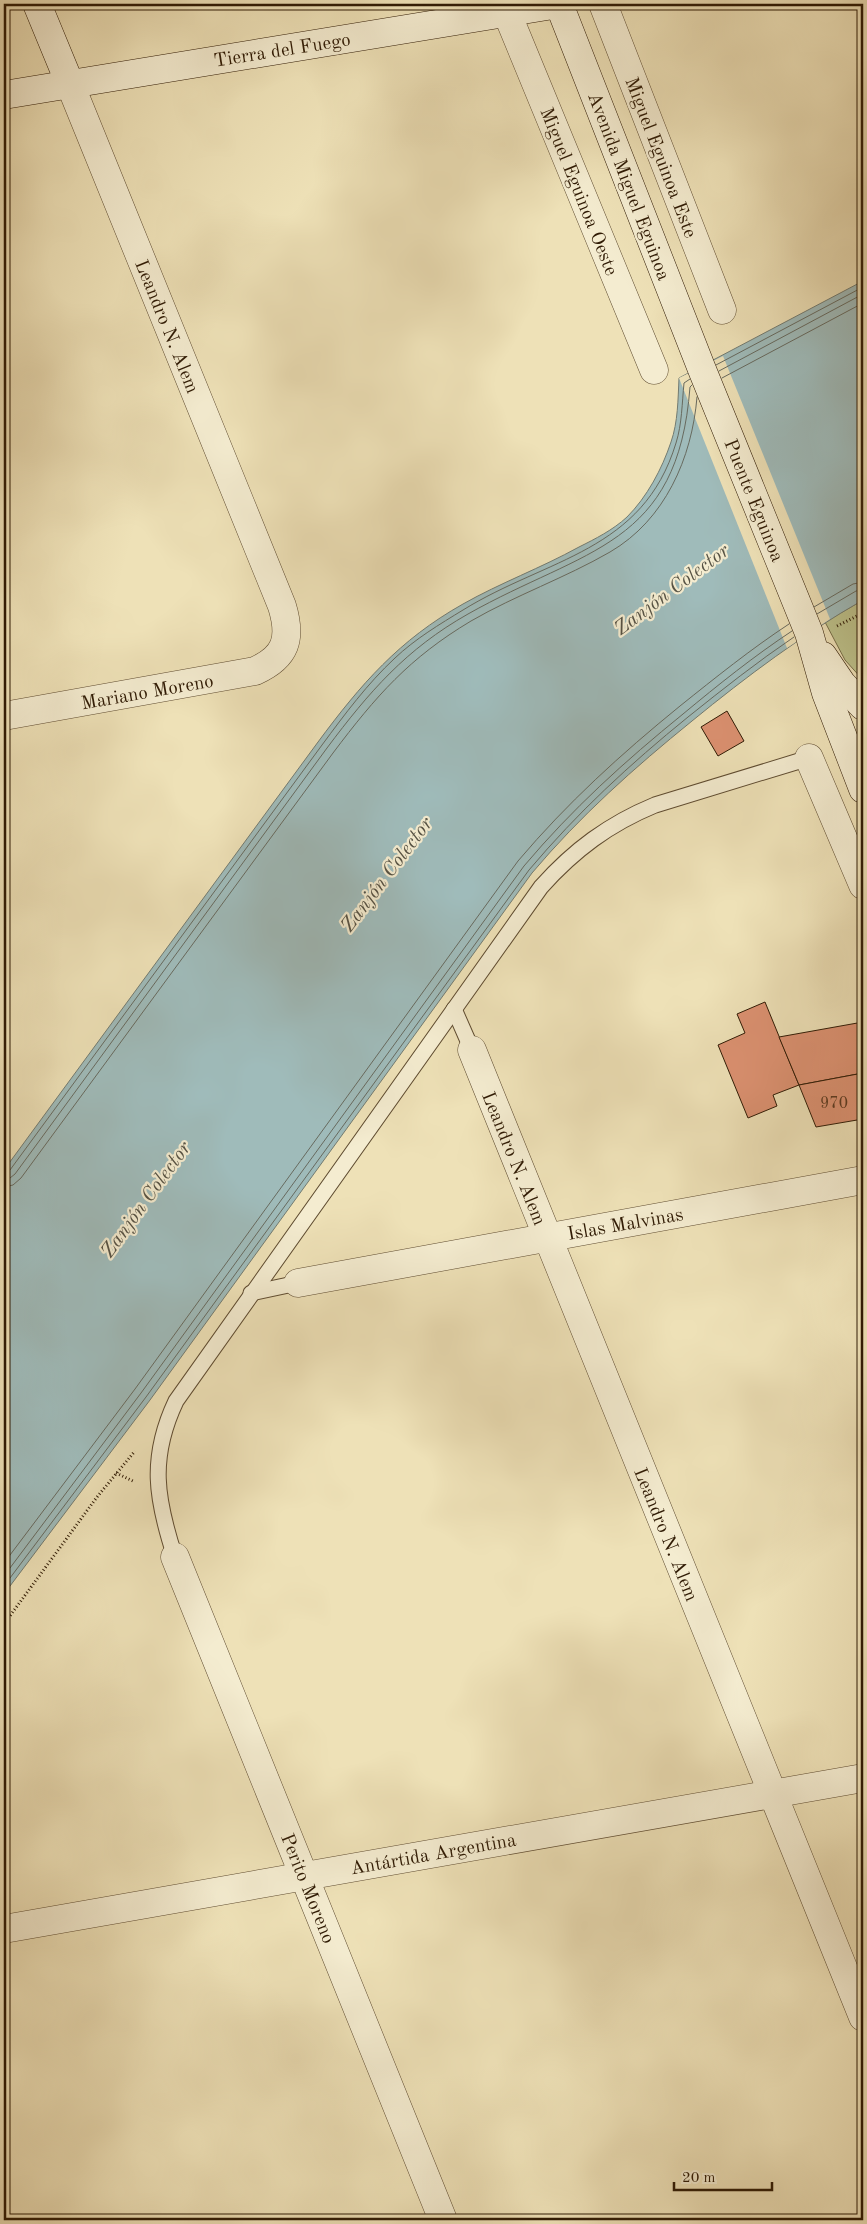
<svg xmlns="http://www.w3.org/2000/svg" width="867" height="2224" font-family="'Old Standard TT',serif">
<rect width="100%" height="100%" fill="#eee1b7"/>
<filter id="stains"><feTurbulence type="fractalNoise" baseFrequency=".004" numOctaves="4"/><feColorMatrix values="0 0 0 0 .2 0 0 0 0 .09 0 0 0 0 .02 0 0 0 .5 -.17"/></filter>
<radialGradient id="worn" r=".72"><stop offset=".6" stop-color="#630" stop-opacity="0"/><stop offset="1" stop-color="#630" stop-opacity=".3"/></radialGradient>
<path fill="#bdc28b" stroke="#766e48" d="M863,600V680L845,660L825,622Z"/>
<path fill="#9fbbba" stroke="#727b71" d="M863,281V600C802,635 747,676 692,721C634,768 580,816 532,873L150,1400L4,1594V1170L318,742C361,684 399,640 463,604C500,583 541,568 579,547C595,539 613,530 627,517C647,497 662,469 671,442C678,422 678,399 679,378Z"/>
<path fill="#eee1b7" d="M723,356L830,619L787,648L679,378Z"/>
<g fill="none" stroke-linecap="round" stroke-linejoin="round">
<g stroke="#676a5f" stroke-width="1">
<path d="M716,365L863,287"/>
<path d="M719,371L863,294"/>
<path d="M722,378L863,303"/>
<path d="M814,607L853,584L863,582"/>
<path d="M817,614L856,591L863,590"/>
<path d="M4,1173L10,1170L322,745C345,714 367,684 395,658C415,639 440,624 463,610C547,558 643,552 676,443C682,424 682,403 684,383L690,379"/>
<path d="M4,1179L10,1178L15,1174L327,748C369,692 406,649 468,614C585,548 678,547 690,387L692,385"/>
<path d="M4,1187L13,1185L21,1178L333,753C376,696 409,658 471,621C516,595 565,578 610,552C665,520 692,458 697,397"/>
<path d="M4,1563L135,1389L518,861C567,803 621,754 680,706C715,678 751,649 789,624"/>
<path d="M4,1576L141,1393L524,866C572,809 625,761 683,714C718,685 754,656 792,631"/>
<path d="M4,1586L146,1397L529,870C577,813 630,764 688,717C723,689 757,662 794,637"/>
</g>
</g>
<g fill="#dc9171" stroke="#2f1a04">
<path d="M727,711L744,741L718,756L701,727Z"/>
<path d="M765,1002L799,1085L773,1095L777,1106L748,1118L718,1045L745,1033L737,1014Z"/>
<path d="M863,1022V1073L799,1085L779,1037Z"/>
<path d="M863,1073V1119L816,1127L799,1085Z"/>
</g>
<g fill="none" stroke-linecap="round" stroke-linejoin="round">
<g stroke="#5f4c31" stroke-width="17">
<g id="lane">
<path d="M454,1009L472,1050"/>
<path d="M251,1293L298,1283"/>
<path d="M175,1557C156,1499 149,1458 176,1401L541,887C574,850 609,824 655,805L809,758"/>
</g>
</g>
<g stroke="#5f4c31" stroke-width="29">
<g id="street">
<path d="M603,4L722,310"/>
<path d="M507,13L654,370"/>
<path d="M4,716L255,671C286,657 292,639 282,606L70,84"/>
<path d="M809,758L863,885"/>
<path d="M472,1050L863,2017"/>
<path d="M298,1283L863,1180"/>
<path d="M175,1557L443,2220"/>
<path d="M4,1929L863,1778"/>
</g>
</g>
<g stroke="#2f1a04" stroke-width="29">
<g id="secondary">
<path d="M37,4L70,84"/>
<path d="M559,4L701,367L809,633L826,693L863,789"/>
<path d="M4,95L559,4"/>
<path d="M823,656L842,684L863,706"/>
</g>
</g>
<g stroke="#2f1a04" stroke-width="3" stroke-dasharray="1 2.5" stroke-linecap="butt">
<path d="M837,626L863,613"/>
<path d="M116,1473L135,1482"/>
<path d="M4,1624L97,1497L135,1451"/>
</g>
<use href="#lane" stroke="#f4ecd0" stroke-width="15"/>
<use href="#street" stroke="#f4ecd0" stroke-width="28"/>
<use href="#secondary" stroke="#f4ecd0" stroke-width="28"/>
</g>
<g text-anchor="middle" stroke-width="4.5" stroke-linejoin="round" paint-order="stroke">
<g font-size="16" fill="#5a381f">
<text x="834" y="1108">970</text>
</g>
<g font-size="19" fill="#2f1a04" stroke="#f4ecd0">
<text transform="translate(282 49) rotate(-9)" y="7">Tierra del Fuego</text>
<text transform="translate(662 157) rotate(69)" y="7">Miguel Eguinoa Este</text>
<text transform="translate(630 186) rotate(69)" y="7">Avenida Miguel Eguinoa</text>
<text transform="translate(580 191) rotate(68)" y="7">Miguel Eguinoa Oeste</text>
<text transform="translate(168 326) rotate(68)" y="7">Leandro N. Alem</text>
<text transform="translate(755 500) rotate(68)" y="7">Puente Eguinoa</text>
<text transform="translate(147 691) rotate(-10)" y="7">Mariano Moreno</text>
<text transform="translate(515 1158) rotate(68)" y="7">Leandro N. Alem</text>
<text transform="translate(625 1223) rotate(-10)" y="7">Islas Malvinas</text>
<text transform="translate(667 1534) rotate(68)" y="7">Leandro N. Alem</text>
<text transform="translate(433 1853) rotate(-10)" y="7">Antártida Argentina</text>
<text transform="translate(309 1888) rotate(68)" y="7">Perito Moreno</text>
</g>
<g font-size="20" font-style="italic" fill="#565244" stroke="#f4ecd0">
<text transform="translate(671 589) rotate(-37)" y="7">Zanjón Colector</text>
<text transform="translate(386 874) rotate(-53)" y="7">Zanjón Colector</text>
<text transform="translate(145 1199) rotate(-54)" y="7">Zanjón Colector</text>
</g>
</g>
<rect width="867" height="2224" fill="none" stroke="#eee1b7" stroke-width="20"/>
<rect x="5" y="5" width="857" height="2214" fill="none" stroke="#2f1a04" stroke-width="2.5"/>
<rect x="10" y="10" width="847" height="2204" fill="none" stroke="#2f1a04"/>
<path d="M674 2182v8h98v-8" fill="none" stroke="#2f1a04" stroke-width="2.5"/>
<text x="682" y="2182" font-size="15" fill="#2f1a04" stroke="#f4ecd0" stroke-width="4" paint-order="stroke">20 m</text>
<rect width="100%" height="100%" filter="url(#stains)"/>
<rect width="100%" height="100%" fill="url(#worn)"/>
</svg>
